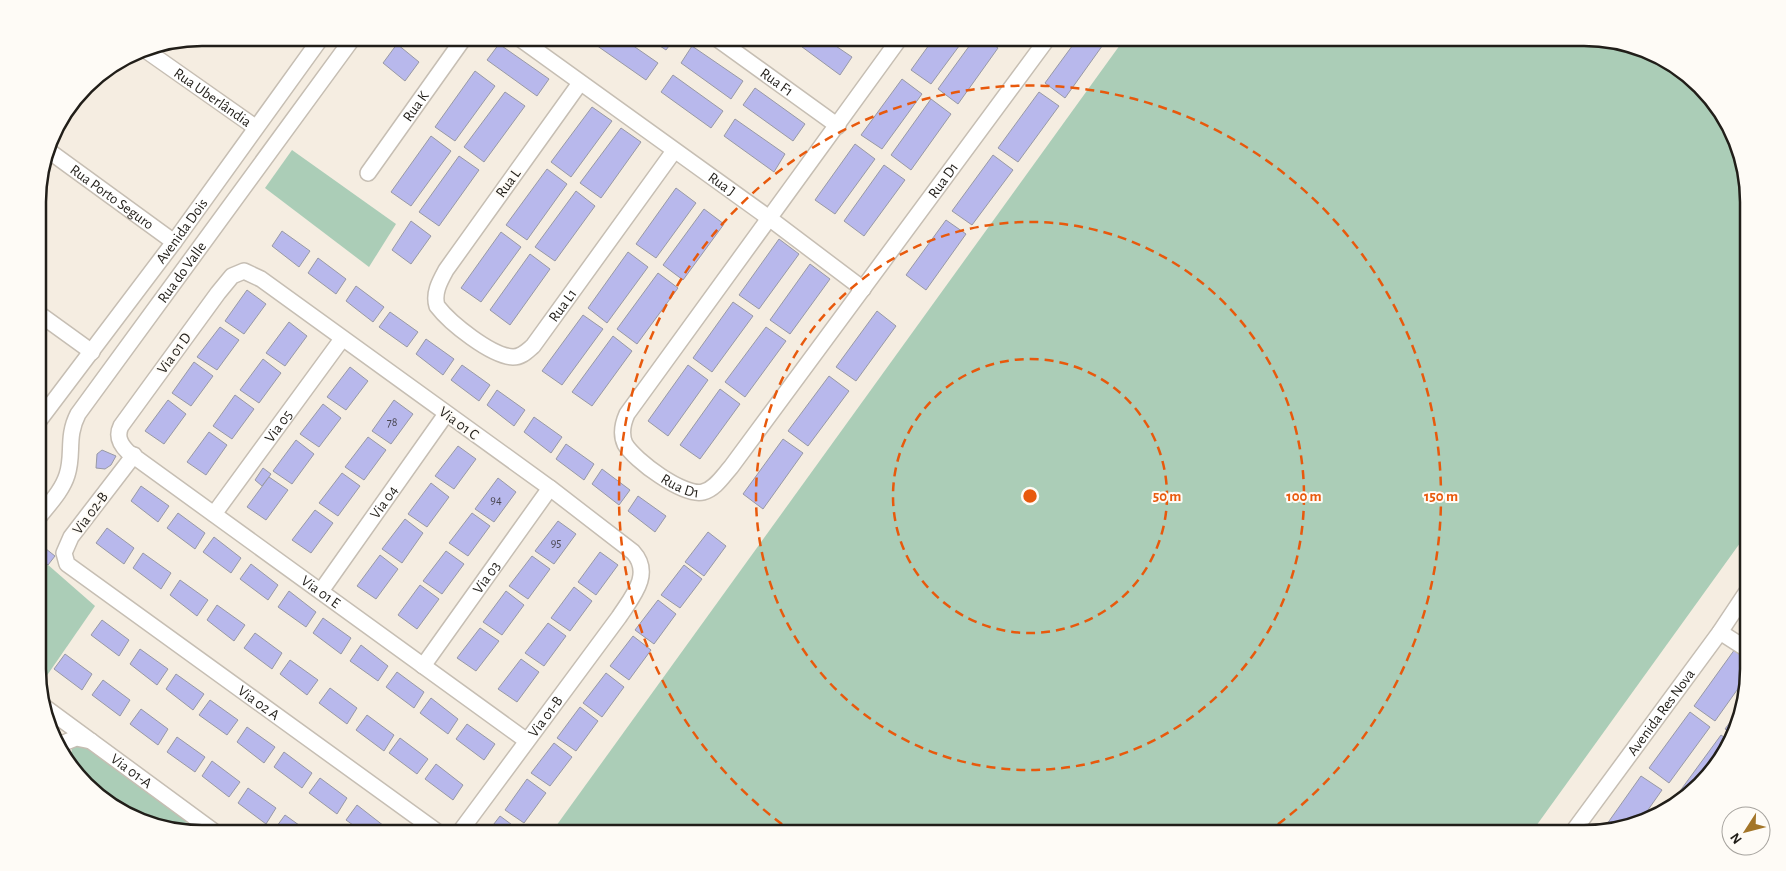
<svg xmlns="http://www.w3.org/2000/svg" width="1786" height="871" font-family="'Alegreya Sans',sans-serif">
<rect width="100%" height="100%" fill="#f5ede1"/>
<g fill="#abcdb7">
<path d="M1125,38H1584L1657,54L1715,102L1747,181L1748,532L1531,833H551Z"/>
<path d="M292,150L396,224L369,267L265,188Z"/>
<path d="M39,557L95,606L39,687Z"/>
<path d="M78,744L89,746L208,833L129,817L87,782L71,758L72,747Z"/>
</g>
<g fill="#b8b8ec" stroke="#9899a5">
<path d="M601,38H622L658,63L646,80L596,45Z"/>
<path d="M648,38H675L666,50Z"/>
<path d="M790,38H824L852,57L840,75Z"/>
<path d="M850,38H866L861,45Z"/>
<path d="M934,38H965L931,84L911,70Z"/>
<path d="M975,38H983L998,48L958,104L938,89Z"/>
<path d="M1078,38H1098L1105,42L1065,98L1045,83Z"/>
<path d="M397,44L419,62L405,81L383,63Z"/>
<path d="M499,44L549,79L537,96L487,60Z"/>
<path d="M692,46L743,81L731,99L681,63Z"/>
<path d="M475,71L495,86L455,141L435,127Z"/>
<path d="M673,75L723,111L711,128L661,92Z"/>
<path d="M902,79L922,94L882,149L861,135Z"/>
<path d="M755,88L805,124L793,141L743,105Z"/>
<path d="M505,92L525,106L484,162L464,147Z"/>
<path d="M1039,92L1059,106L1018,162L998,148Z"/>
<path d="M931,99L951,114L911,170L891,155Z"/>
<path d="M592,107L612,121L571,177L551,162Z"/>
<path d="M735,119L785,154L774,172L724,136Z"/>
<path d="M621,128L641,142L601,198L580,183Z"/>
<path d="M431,136L451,151L411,206L391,192Z"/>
<path d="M855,144L875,159L835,214L815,200Z"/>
<path d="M993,155L1013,170L972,225L952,211Z"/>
<path d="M459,156L479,170L439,226L419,212Z"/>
<path d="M884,165L905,180L864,236L844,221Z"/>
<path d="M547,169L567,184L527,240L506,225Z"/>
<path d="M676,188L696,203L656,258L636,244Z"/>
<path d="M576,191L595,206L555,261L535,247Z"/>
<path d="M704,209L724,224L683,280L663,265Z"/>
<path d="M946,220L966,234L926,290L906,275Z"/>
<path d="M411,221L431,236L411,264L392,250Z"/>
<path d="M282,231L310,251L299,267L272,246Z"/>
<path d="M501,232L521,247L481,302L461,288Z"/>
<path d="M779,239L799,254L759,309L739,295Z"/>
<path d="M628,252L648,267L607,323L588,308Z"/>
<path d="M530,254L550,269L510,325L490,310Z"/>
<path d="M318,258L346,279L336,294L308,273Z"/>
<path d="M810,264L830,279L790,334L770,320Z"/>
<path d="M658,273L678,288L637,344L617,329Z"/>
<path d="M356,286L384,307L373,322L346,301Z"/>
<path d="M247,290L266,304L244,334L225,321Z"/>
<path d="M733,302L753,316L712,372L693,358Z"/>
<path d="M877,311L896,326L856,381L836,367Z"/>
<path d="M390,312L418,332L407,347L379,327Z"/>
<path d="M583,315L603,329L562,385L542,371Z"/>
<path d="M289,322L307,336L285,366L266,353Z"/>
<path d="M220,327L239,340L217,370L197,357Z"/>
<path d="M766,327L786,341L745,397L725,382Z"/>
<path d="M613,336L632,351L592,406L572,392Z"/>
<path d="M426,339L454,359L443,375L416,354Z"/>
<path d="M263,359L281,373L259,403L240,390Z"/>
<path d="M194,362L213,376L191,406L172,393Z"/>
<path d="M462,365L490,385L479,401L451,380Z"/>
<path d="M688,365L708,380L668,436L648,421Z"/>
<path d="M350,367L368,381L346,410L327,397Z"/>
<path d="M829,376L849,391L808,446L788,431Z"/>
<path d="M720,389L740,404L700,459L680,445Z"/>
<path d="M497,390L525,410L514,426L487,405Z"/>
<path d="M235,395L254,409L232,439L213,426Z"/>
<path d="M168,400L186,414L164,444L145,431Z"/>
<path d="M394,400L413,414L391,444L372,431Z"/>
<path d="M323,404L341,418L319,447L300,434Z"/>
<path d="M534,417L562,437L551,453L524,432Z"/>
<path d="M209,432L227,445L206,475L187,462Z"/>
<path d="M368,437L386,450L364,480L345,467Z"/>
<path d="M783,439L803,453L763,509L743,494Z"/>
<path d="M296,440L314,454L292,484L273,471Z"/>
<path d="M566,444L594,464L584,480L556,459Z"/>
<path d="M458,446L476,459L454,489L435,476Z"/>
<path d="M102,450L116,456L111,465L105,469L96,468L97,454Z"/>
<path d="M263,468L271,474L262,486L255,480Z"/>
<path d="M602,469L630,490L619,505L592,484Z"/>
<path d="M342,473L360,486L338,516L319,503Z"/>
<path d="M269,477L288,490L266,520L247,507Z"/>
<path d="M498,478L516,492L494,522L475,509Z"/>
<path d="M431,483L449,497L427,527L408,514Z"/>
<path d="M141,486L169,506L158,522L131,501Z"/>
<path d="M638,496L666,516L655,532L628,511Z"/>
<path d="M315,510L333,523L311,553L292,540Z"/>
<path d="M178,513L205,533L195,549L167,528Z"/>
<path d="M472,513L490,526L468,556L449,543Z"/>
<path d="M405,519L423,533L402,563L382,549Z"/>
<path d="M558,521L576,534L554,564L535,551Z"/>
<path d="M107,528L134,548L124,564L96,543Z"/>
<path d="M708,532L726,546L704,576L685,562Z"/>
<path d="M214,537L241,558L231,573L203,552Z"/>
<path d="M41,545L55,556L48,565L39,557Z"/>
<path d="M446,551L464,564L442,594L423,581Z"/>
<path d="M600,552L618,565L596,595L578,582Z"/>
<path d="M143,553L171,573L161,589L133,568Z"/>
<path d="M380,555L398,569L376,599L357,586Z"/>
<path d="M532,556L550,569L528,599L509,586Z"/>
<path d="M251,564L278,585L268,600L240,579Z"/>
<path d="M684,565L702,579L680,608L661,595Z"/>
<path d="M180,580L208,600L197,616L170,595Z"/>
<path d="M420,585L439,599L417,629L398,615Z"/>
<path d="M574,587L592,601L570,631L551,618Z"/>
<path d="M289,591L316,612L306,627L278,607Z"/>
<path d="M506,591L524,605L502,635L483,622Z"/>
<path d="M658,600L676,614L654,644L635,630Z"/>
<path d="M217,605L245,625L234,641L207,620Z"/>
<path d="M323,618L351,638L341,654L313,633Z"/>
<path d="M102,620L129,640L119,656L91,635Z"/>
<path d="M548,623L566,636L544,666L525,653Z"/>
<path d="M480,628L499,641L476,671L457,658Z"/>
<path d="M255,633L282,653L272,669L244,648Z"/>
<path d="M633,636L651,650L629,680L610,666Z"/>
<path d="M361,645L388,666L378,681L350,661Z"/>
<path d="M140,649L168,669L157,685L130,664Z"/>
<path d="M1735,649L1748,659L1747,676L1715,721L1694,706Z"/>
<path d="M65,654L92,674L82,690L54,669Z"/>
<path d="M521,659L539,672L517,702L498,689Z"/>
<path d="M290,660L318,680L307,695L280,674Z"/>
<path d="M397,672L424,692L414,708L386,687Z"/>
<path d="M606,673L624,687L602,717L583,703Z"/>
<path d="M176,674L204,694L193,710L166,689Z"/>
<path d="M103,680L130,700L120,716L92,695Z"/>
<path d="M330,688L357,708L347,724L319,703Z"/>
<path d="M431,698L458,719L448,734L420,713Z"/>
<path d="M210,700L238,720L227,735L199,715Z"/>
<path d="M580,707L598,721L576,751L557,738Z"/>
<path d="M141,709L168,729L158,745L130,724Z"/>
<path d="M1739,710L1733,735L1725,729Z"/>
<path d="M1690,712L1710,727L1669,783L1649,768Z"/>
<path d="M367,715L394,735L384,751L356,730Z"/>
<path d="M467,724L495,744L484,760L456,739Z"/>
<path d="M247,727L275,747L264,763L237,742Z"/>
<path d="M1721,735L1731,742L1685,795L1680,791Z"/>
<path d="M177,737L205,757L195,772L167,752Z"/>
<path d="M400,738L428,759L417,774L389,753Z"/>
<path d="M554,743L572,757L550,786L531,773Z"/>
<path d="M284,752L312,773L302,788L274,767Z"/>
<path d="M212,761L240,782L229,797L202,776Z"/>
<path d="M436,764L463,785L453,800L425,779Z"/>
<path d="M1641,776L1662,790L1643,817L1602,831Z"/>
<path d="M320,778L347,798L337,814L309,793Z"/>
<path d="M527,779L546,793L524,823L505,810Z"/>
<path d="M248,788L276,808L266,824L238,803Z"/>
<path d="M1673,799L1678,803L1666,809Z"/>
<path d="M357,805L384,826L379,833H364L346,820Z"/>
<path d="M285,815L310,833H279L274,830Z"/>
<path d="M500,816L519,830L516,833H487Z"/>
</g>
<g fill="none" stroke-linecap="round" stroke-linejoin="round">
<g stroke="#c6beb3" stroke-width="18">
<g id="minor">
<path id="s1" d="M519,38L769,218L863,289"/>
<path id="s2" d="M716,38L838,126"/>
<path id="s3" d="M900,38L627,414C623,423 620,433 625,444C634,460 684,497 703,492C715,489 723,476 731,467L1048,38"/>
<path id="s4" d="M144,49L255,127"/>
<path id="s5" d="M580,83L446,270C440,281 433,293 437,306C450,323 491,356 513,357C522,357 527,351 533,346L674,151"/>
<path id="s6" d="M49,151L174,242"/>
<path id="s7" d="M368,173L464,38"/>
<path d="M38,313L92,352"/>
<path id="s8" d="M38,422L174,242L321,38"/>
<path id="s9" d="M134,455L71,537L64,553L67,564L439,833"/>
<path id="s10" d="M214,514L342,339"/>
<path id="s11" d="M39,517C49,504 62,491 67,475C74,454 66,437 78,414L353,38"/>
<path id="s12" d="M321,591L446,414"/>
<path d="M1720,632L1748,650"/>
<path id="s13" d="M423,666L550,488"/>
<path id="s14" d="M46,708L216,833"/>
<path d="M61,744L76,738L91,741"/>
<path id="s15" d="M459,833L619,617C632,597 653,574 633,552L550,488L261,279L244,271L232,276L218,293L121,426C116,436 120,444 128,452L527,741"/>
<path id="s16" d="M1572,833L1720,632L1748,590"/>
</g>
</g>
<use href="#minor" stroke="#fff" stroke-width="15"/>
</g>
<g fill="none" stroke="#e8590c" stroke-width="2.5" stroke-dasharray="9 6">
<circle cx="1030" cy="496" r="137"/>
<circle cx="1030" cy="496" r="274"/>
<path d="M794 833A411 411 0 1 1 1266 833"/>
</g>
<g text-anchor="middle" stroke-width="4" stroke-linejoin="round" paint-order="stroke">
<g font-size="12" fill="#47444e">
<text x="392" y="426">78</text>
<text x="496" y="504">94</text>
<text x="556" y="547">95</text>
</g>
<g font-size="15" fill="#211e19" stroke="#fefbf6">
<text dy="5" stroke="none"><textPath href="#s2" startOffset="75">Rua F1</textPath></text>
<text dy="5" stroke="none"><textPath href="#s4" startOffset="84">Rua Uberlândia</textPath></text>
<text dy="5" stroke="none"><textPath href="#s7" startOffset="82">Rua K</textPath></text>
<text dy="5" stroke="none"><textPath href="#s3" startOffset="985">Rua D1</textPath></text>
<text transform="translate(508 183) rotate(-54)" y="5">Rua L</text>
<text dy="5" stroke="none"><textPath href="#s1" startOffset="250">Rua J</textPath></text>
<text dy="5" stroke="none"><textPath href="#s6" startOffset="78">Rua Porto Seguro</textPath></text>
<text dy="5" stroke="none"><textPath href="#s8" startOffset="239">Avenida Dois</textPath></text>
<text dy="5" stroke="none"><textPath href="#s11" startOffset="289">Rua do Valle</textPath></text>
<text dy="5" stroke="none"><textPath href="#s5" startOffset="435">Rua L1</textPath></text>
<text transform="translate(174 353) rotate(-54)" y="5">Via 01 D</text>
<text transform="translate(459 423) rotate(36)" y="5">Via 01 C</text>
<text dy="5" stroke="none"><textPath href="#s10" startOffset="109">Via 05</textPath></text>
<text dy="5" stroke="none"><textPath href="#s3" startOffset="566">Rua D1</textPath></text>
<text dy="5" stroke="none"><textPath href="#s12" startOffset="109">Via 04</textPath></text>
<text transform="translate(90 513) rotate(-53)" y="5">Via 02-B</text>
<text dy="5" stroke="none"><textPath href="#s13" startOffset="109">Via 03</textPath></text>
<text dy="5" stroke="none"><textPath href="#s15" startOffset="1289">Via 01 E</textPath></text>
<text dy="5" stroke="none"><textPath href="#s9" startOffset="369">Via 02 A</textPath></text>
<text dy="5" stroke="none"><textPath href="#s16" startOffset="150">Avenida Res Nova</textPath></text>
<text dy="5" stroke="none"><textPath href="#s15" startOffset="145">Via 01-B</textPath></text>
<text dy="5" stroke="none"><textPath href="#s14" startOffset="106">Via 01-A</textPath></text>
</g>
</g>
<path d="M0 0H1786V871H0ZM202 46H1584A156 156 0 0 1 1740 202V669A156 156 0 0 1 1584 825H202A156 156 0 0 1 46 669V202A156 156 0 0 1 202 46Z" fill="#fefbf6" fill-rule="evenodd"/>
<path fill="none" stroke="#211e19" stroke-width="2.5" d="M202 46H1584A156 156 0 0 1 1740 202V669A156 156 0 0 1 1584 825H202A156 156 0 0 1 46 669V202A156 156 0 0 1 202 46Z"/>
<circle cx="1030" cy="496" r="8" fill="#e8590c" stroke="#fefbf6" stroke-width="2.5"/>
<g font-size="15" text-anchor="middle" font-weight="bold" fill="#e8590c" stroke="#fefbf6" stroke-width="4" stroke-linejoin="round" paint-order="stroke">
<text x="1167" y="501">50 m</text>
<text x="1304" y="501">100 m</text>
<text x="1441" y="501">150 m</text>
</g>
<g transform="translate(1746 831) rotate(234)"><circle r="24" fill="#fefbf6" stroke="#a6a39e"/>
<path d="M0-4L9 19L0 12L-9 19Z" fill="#a37528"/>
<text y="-8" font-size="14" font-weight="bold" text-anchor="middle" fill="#211e19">N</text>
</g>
</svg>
